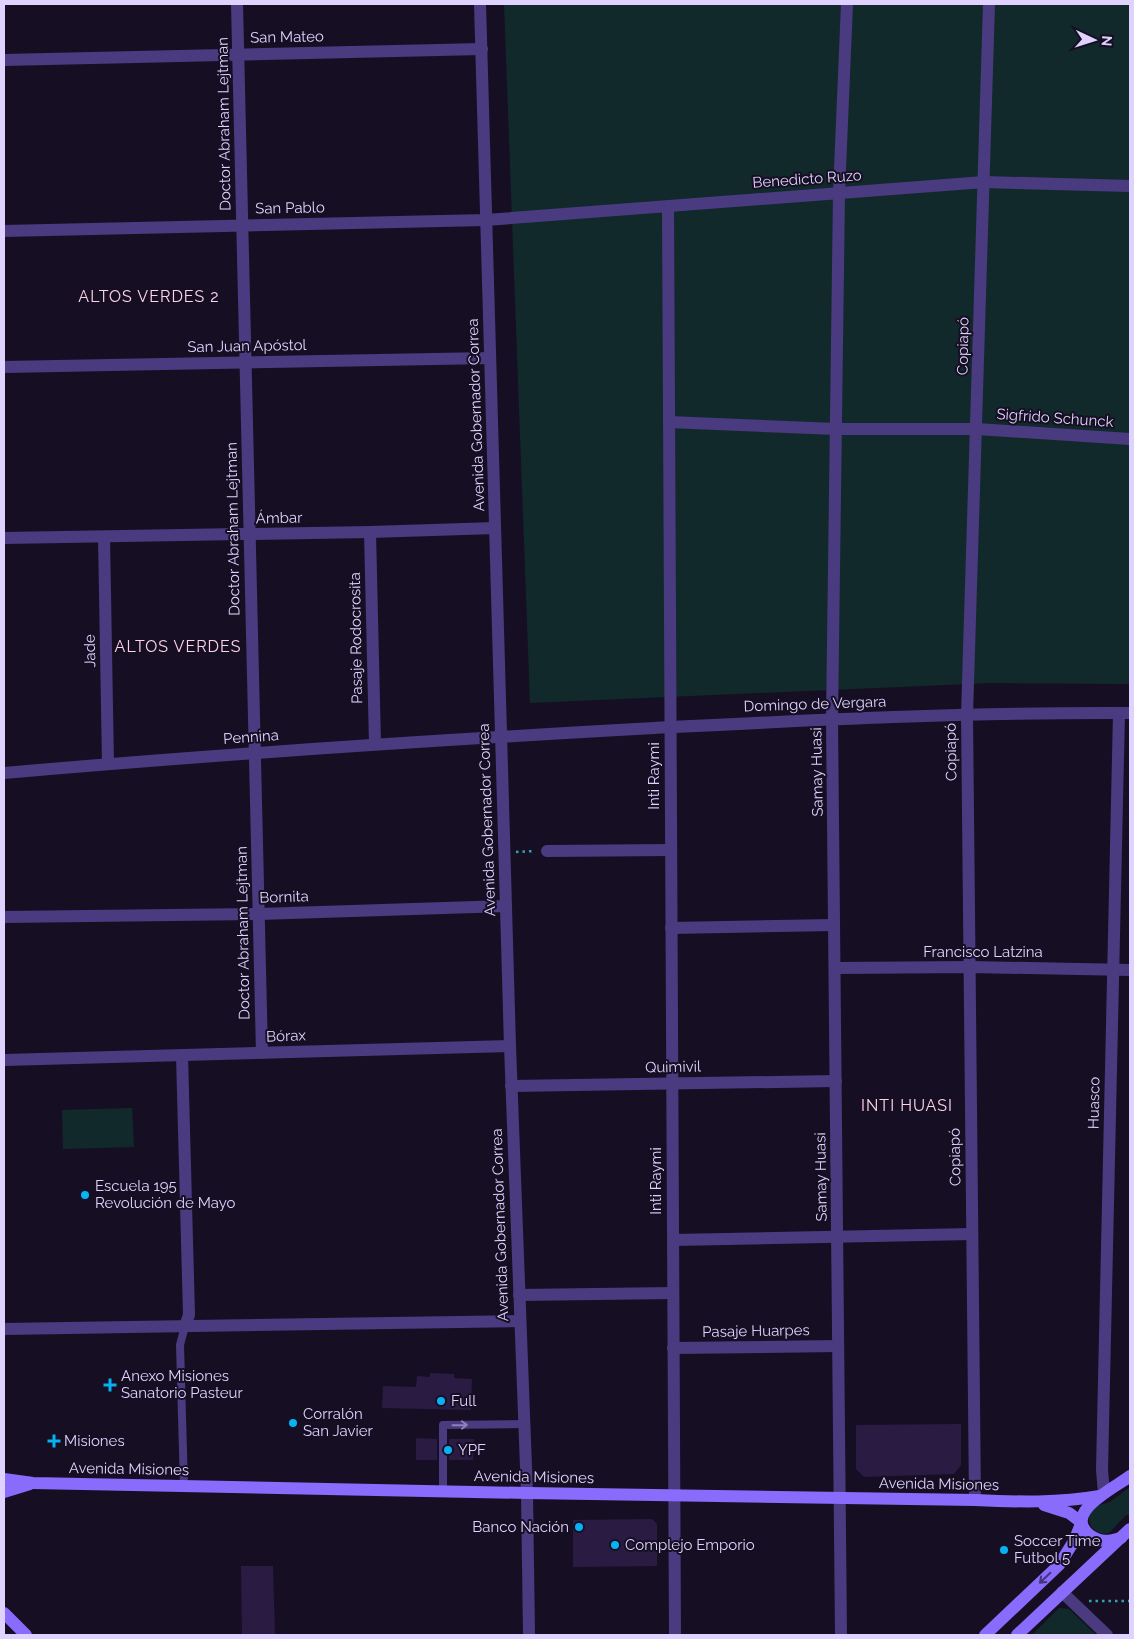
<svg xmlns="http://www.w3.org/2000/svg" width="1134" height="1639" font-family="Raleway,sans-serif">
<rect width="100%" height="100%" fill="#160f23"/>
<g fill="#12292c">
<path d="M504,4H1130V684L991,683L530,703Z"/>
<path d="M132,1108L134,1147L63,1149L62,1110Z"/>
<path d="M1130,1487V1515H1126L1109,1533C1096,1536 1088,1527 1089,1514L1096,1506L1110,1502Z"/>
<path d="M1059,1608L1069,1609L1096,1635H1032Z"/>
</g>
<g fill="#2a1b43">
<path d="M430,1373L454,1374V1378L472,1379L471,1410L382,1408L383,1386L416,1387L417,1376L430,1377Z"/>
<path d="M961,1424V1465L954,1474L864,1477L856,1469V1425Z"/>
<path d="M416,1438L437,1439V1460H416Z"/>
<path d="M449,1439H474L473,1460H449Z"/>
<path d="M652,1519L657,1524V1566L573,1567V1520Z"/>
<path d="M241,1566H273L275,1635H242Z"/>
</g>
<g fill="none" stroke-linecap="round" stroke-linejoin="round">
<g stroke="#32a2b1" stroke-width="2.5" stroke-dasharray="2.5 4" stroke-linecap="butt">
<path d="M516,852L535,851"/>
<path d="M1089,1601H1130"/>
</g>
<g stroke="#4a3b80" stroke-width="8">
<path d="M184,1487L180,1345L185,1326"/>
<path d="M443,1492V1425L524,1424"/>
</g>
<g stroke="#4a3b80" stroke-width="12">
<path d="M237,4L262,1053"/>
<path d="M480,4L510,1046L527,1493L529,1635"/>
<path d="M4,60L482,49"/>
<path d="M668,206L675,1635"/>
<path d="M4,231L486,220L984,182L1130,186"/>
<path d="M4,367L490,358"/>
<path d="M669,422L836,429H977L1130,439"/>
<path d="M370,532L375,744"/>
<path d="M104,537L108,764"/>
<path d="M4,538L370,532L495,528"/>
<path d="M4,773C220,754 437,740 654,728C813,720 971,712 1130,713"/>
<path d="M547,851L670,850"/>
<path d="M4,917L259,914L506,906"/>
<path d="M671,928L834,925"/>
<path d="M835,968L970,967L1130,970"/>
<path d="M182,1055L189,1315L185,1326"/>
<path d="M4,1060L510,1046"/>
<path d="M511,1086L836,1081"/>
<path d="M673,1240L972,1234"/>
<path d="M519,1295L673,1293"/>
<path d="M4,1329L520,1321"/>
<path d="M673,1348L838,1346"/>
<path d="M1104,1493L1102,1470L1119,713"/>
<path d="M975,1500L967,715L989,4"/>
<path d="M1062,1592L1107,1635"/>
<path d="M841,1635L832,719L839,193L847,4"/>
</g>
<g stroke="#896cfb" stroke-width="12">
<path d="M4,1479L33,1483L527,1493L975,1500C1017,1502 1059,1503 1100,1496"/>
<path d="M4,1492L30,1484"/>
<path d="M1044,1505L1069,1513L1081,1522"/>
<path d="M1121,1538C1110,1541 1101,1543 1091,1536C1060,1513 1115,1488 1130,1476"/>
<path d="M4,1613L26,1635"/>
<path d="M985,1635L1059,1565L1074,1541L1081,1524"/>
<path d="M1017,1635L1130,1529"/>
</g>
</g>
<defs><path id="oneway-shaft" d="M-6 0H5M1.5-3L5.5 0L1.5 3" fill="none" stroke-width="1.6" stroke-linecap="round" stroke-linejoin="round" transform="scale(1.25)"/></defs>
<use stroke="#8d7fb9" href="#oneway-shaft" transform="translate(460 1425) rotate(-1)"/>
<use stroke="#443479" href="#oneway-shaft" transform="translate(1045 1578) rotate(136)"/>
<g fill="#07b2f4" stroke="#160f23" stroke-width="2">
<circle cx="85" cy="1195" r="5"/>
<path d="M107.5 1377.5h5v5h5v5h-5v5h-5v-5h-5v-5h5z"/>
<circle cx="441" cy="1401" r="5"/>
<circle cx="293" cy="1423" r="5"/>
<path d="M51.5 1433.5h5v5h5v5h-5v5h-5v-5h-5v-5h5z"/>
<circle cx="448" cy="1450" r="5"/>
<circle cx="579" cy="1527" r="5"/>
<circle cx="615" cy="1545" r="5"/>
<circle cx="1004" cy="1550" r="5"/>
</g>
<g text-anchor="middle" stroke-width="4" stroke-linejoin="round" paint-order="stroke">
<g font-size="15" fill="#dfd2fe" stroke="#160f23">
<text transform="translate(287 37) rotate(-1)" y="5">San Mateo</text>
<text transform="translate(224 124) rotate(-91)" y="5">Doctor Abraham Lejtman</text>
<text transform="translate(807 179) rotate(-4)" y="5">Benedicto Ruzo</text>
<text transform="translate(290 208) rotate(-1)" y="5">San Pablo</text>
<text transform="translate(247 346) rotate(-1)" y="5">San Juan Apóstol</text>
<text transform="translate(963 346) rotate(-89)" y="5">Copiapó</text>
<text transform="translate(476 415) rotate(-92)" y="5">Avenida Gobernador Correa</text>
<text transform="translate(1055 418) rotate(4)" y="5">Sigfrido Schunck</text>
<text transform="translate(279 518) rotate(-1)" y="5">Ámbar</text>
<text transform="translate(233 529) rotate(-91)" y="5">Doctor Abraham Lejtman</text>
<text transform="translate(356 638) rotate(-91)" y="5">Pasaje Rodocrosita</text>
<text transform="translate(90 651) rotate(-91)" y="5">Jade</text>
<text transform="translate(815 704) rotate(-2)" y="5">Domingo de Vergara</text>
<text transform="translate(251 737) rotate(-4)" y="5">Pennina</text>
<text transform="translate(951 752) rotate(-91)" y="5">Copiapó</text>
<text transform="translate(817 772) rotate(-91)" y="5">Samay Huasi</text>
<text transform="translate(654 776) rotate(-90)" y="5">Inti Raymi</text>
<text transform="translate(487 820) rotate(-92)" y="5">Avenida Gobernador Correa</text>
<text transform="translate(284 897) rotate(-2)" y="5">Bornita</text>
<text transform="translate(243 933) rotate(-91)" y="5">Doctor Abraham Lejtman</text>
<text x="983" y="957">Francisco Latzina</text>
<text transform="translate(286 1036) rotate(-2)" y="5">Bórax</text>
<text transform="translate(673 1067) rotate(-1)" y="5">Quimivil</text>
<text transform="translate(1094 1103) rotate(-89)" y="5">Huasco</text>
<text transform="translate(955 1157) rotate(-91)" y="5">Copiapó</text>
<text transform="translate(821 1177) rotate(-91)" y="5">Samay Huasi</text>
<text transform="translate(656 1181) rotate(-90)" y="5">Inti Raymi</text>
<text transform="translate(500 1225) rotate(-92)" y="5">Avenida Gobernador Correa</text>
<text transform="translate(756 1331) rotate(-1)" y="5">Pasaje Huarpes</text>
<text transform="translate(129 1469) rotate(1)" y="5">Avenida Misiones</text>
<text transform="translate(534 1477) rotate(1)" y="5">Avenida Misiones</text>
<text transform="translate(939 1484) rotate(1)" y="5">Avenida Misiones</text>
</g>
<g font-size="15" fill="#dfd2fe" stroke="#160f23" text-anchor="start">
<text x="95" y="1191">Escuela 195<tspan x="95" dy="17">Revolución de Mayo</tspan></text>
<text x="121" y="1381">Anexo Misiones<tspan x="121" dy="17">Sanatorio Pasteur</tspan></text>
<text x="451" y="1406">Full</text>
<text x="303" y="1419">Corralón<tspan x="303" dy="17">San Javier</tspan></text>
<text x="64" y="1446">Misiones</text>
<text x="458" y="1455">YPF</text>
<text x="569" y="1532" text-anchor="end">Banco Nación</text>
<text x="1014" y="1546">Soccer Time<tspan x="1014" dy="17">Futbol 5</tspan></text>
<text x="625" y="1550">Complejo Emporio</text>
</g>
<g font-size="16" letter-spacing="1" fill="#fed4e7" stroke="#160f23">
<text x="149" y="302">ALTOS VERDES 2</text>
<text x="178" y="652">ALTOS VERDES</text>
<text x="907" y="1111">INTI HUASI</text>
</g>
</g>
<rect width="1134" height="1639" fill="none" stroke="#dfd2fe" stroke-width="10"/>
<g transform="translate(1094 40) rotate(94)" stroke="#160f23" stroke-width="4" paint-order="stroke">
<path d="M0-4L9 19L0 12L-9 19Z" fill="#dfd2fe"/>
<text y="-8" font-size="14" font-weight="bold" text-anchor="middle" fill="#dfd2fe">N</text>
</g>
</svg>
